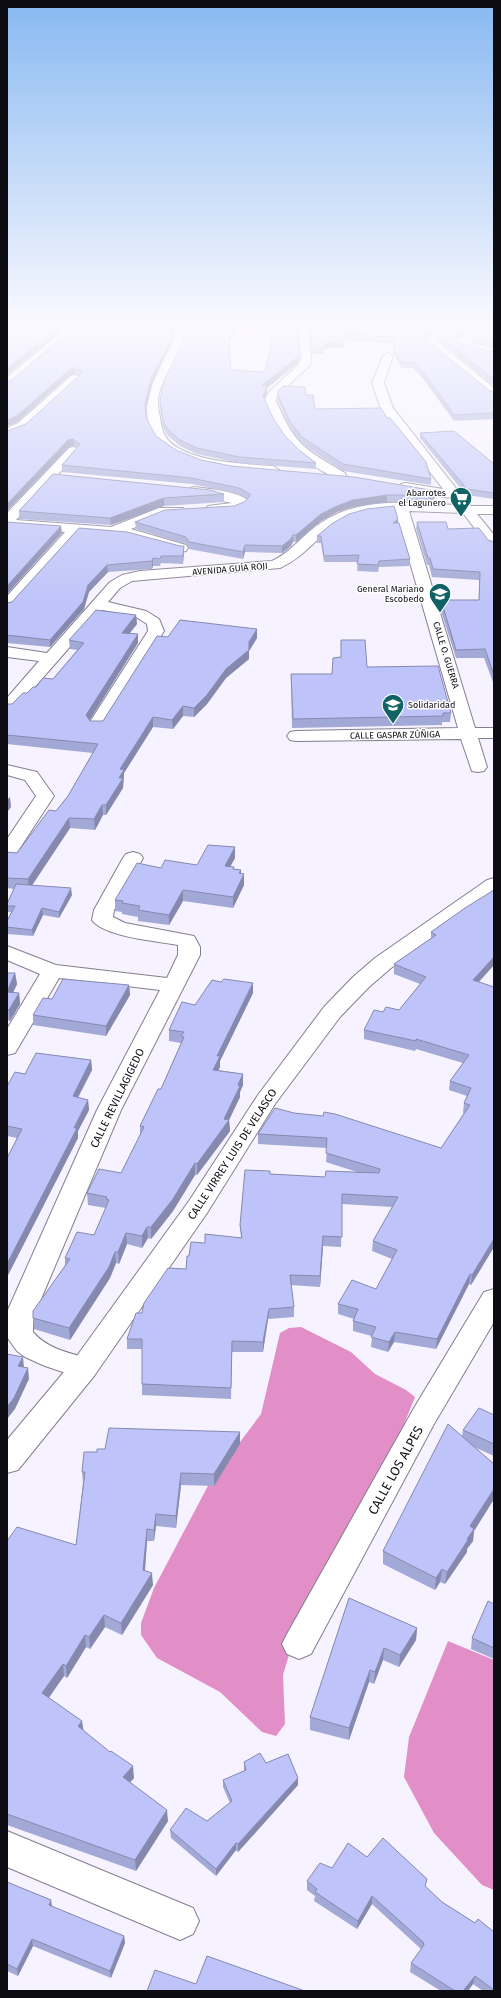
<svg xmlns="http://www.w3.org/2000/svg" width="501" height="1998" font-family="'Fira Sans',sans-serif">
<rect width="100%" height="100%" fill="#f6f2ff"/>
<g fill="#e38fc7">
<path d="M301,1327L351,1352L375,1374L406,1390L415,1397L375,1496L291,1648L283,1675L285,1724L276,1736L262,1732L220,1692L157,1658L141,1635V1623L154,1588L210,1482L261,1414L280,1333L289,1328Z"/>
<path d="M448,1641L494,1660V1890L482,1885L434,1833L404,1777L409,1737Z"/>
</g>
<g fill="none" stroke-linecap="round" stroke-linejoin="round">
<g stroke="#847e90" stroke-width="2">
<g id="street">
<path d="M69,326H80L11,385L7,386V377Z"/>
<path d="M176,326H186C185,350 168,369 160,390C157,399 158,409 160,417C161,425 163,434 168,440C187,462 246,464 273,466L279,470L278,473L273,474C241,471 186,469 162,447C154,441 150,430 148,420C147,412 145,401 148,393C155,369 174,351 176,326Z"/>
<path d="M298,326H308L311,360L310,365L277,396L276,401C296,447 304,448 345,473L346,476L345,479C336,481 330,475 322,471C290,452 279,435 264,401L268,393L299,364L301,360Z"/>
<path d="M448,326L494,327V333C475,329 451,325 436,340L494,388V397L490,396L427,344L425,340L432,332Z"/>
<path d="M388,353L393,356L384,383L393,408L459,492H462L471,506H494V514H477L494,535V548L489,547L463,513L409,511L475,728H494V738H478L487,767L484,771L478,772L472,771L461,739L296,741L290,740L287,736L290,732L296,731L458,728L395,511C370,511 343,517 324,534C309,547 298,560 280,568L132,581L120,588L108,602L146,611L159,619L164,631L103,729L97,730L91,729L88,725L148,631L147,624L136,617L102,610L13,712L7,713V698L39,661L7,657V647L47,653L110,582L122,575L140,571L272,561C292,552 304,533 322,522C361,496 412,503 456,505L451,498L406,491L401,490L399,487L401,484L406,483L443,489L381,409L372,383L383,356Z"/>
<path d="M75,375L79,376L81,378L79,380L26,429L7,437V428L18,423L71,376Z"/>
<path d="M73,447L77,448L79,451L77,454L16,520L111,527L159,508H183L185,511L183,514L166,515L131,529L186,545L188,548L186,551L181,552L128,537L79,533L12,608L7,610V596L65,532L7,527V513L69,448Z"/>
<path d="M195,487C208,489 241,491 249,502C242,514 220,515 208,512L206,509L208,506L232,503L190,494L188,491L190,488Z"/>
<path d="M7,765L37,772L54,796L14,857L7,859V839L36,796L25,780L7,775Z"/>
<path d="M133,852L140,854L143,858L114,910L113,917L125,923L194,936L200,947V955L121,1110L33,1318V1332C48,1350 74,1354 94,1360L98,1368L94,1376L84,1379L45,1366L25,1357L17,1351L7,1337V1312L97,1110L160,990L59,978L18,1048L15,1053L7,1055V1029L40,974L7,960V946L56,965L167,978L178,955V945C157,941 104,937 92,920L94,910L123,858L126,854Z"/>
<path d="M494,1289V1322L434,1424L311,1654L299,1659L287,1654L282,1644L287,1634L414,1408L484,1292Z"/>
<path d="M7,1831L193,1908L199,1921L193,1934L180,1940L7,1867Z"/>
</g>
</g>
<g stroke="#847e90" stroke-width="2">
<path id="secondary" d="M494,878V893L391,968L369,987L340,1017L275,1104L207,1213L94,1376L18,1470L7,1473V1440L74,1360L189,1201L258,1095L324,1007L353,977L375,958L487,880Z"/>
</g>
<use href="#street" fill="#fff" fill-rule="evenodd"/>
<use href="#secondary" fill="#fff" fill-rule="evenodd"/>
</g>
<g fill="#a3a9d6">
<path d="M187,326H238L229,342L231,370L265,372L270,348V330H264L263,326H297L299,360L298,363L267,388V392L264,398L273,418L285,436L300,451L316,463V469L239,463L197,454L180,446L168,436L163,427L160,407V401L180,348L186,330Z"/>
<path d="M308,326H445L431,331L425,338L426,340L490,391L494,392V419L454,421L424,380L413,368H401L393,353L394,343L344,341V347L324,349V354H312L309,326Z"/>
<path d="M470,326V331L456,340L457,343L494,352V386L438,340L439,334Z"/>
<path d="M494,328V349L471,343V338Z"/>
<path d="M168,350L152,385L146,409V418L156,436L176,450L201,460L231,466L436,491L435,498L429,502H387L353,507L337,512L321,521L296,542H293L291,546L282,553L245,552L243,559L189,549L186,544L136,529L135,522L234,506L244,502L247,499L239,494L192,484L62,472V465L77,448L74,446L69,447L26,424L79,376L75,374L70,375L17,422L7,426V381Z"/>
<path d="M278,395H306L315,409L387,418L431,479V485L343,471L302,444L290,428L278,401Z"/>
<path d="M420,433L494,464V499L466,495L420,438Z"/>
<path d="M53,474L224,494V502L164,506L111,525L19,519V511Z"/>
<path d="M417,522L448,529L494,542V685L484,658H456L440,608L441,600H479V580L432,577L429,565H427L416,529Z"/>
<path d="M398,523L410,559L409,566L379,567L378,572L357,571L358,562H324L321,543H317V536Z"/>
<path d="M79,528L180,546H184L183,564L161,563L160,566H153L152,569L108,572L89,592L84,609L50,647L7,643V603L12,602Z"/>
<path d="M136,615L137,624L129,633L138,634V643L90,720V721H103L168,637L257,629V638L249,651V659L226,678L207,704L194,717L183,716L173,729L153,727L124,773L123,788L106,815H103L95,830L70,828L32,885L72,895L59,918L43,915L33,936L7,934V921L11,912H7V904L14,889L7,888V852L17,853L56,811L68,796L93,753L7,744V704H12L36,687L53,679L77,650L70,649L69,640Z"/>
<path d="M367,667L451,713L450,722H442V725L292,728L291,674H332Z"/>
<path d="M235,858L230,867L241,873L244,885L233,908L183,901L169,925L138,921V917L122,914V912L115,911V900L161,868L197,865Z"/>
<path d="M494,890V965L479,982L494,987V1247L471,1285L469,1284L436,1349L394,1342L388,1352L371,1347L372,1336L353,1331V1321L354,1319L338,1314V1304L376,1289L392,1259L372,1251L373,1241L392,1207L342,1204L341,1247L323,1246L320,1287L291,1285L294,1307V1317L268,1319L263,1352H232L231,1399L142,1395V1349H127V1339L142,1313L186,1269L189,1256L205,1243L241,1237L240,1225L270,1174L325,1177L357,1172L326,1162L327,1148L258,1144V1134L294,1113L441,1148L464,1113H463L464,1103L467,1096L449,1090L450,1081L463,1063L416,1049L415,1051L364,1039V1030L383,1012L399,1010L420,984L394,974V964L431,938V932Z"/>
<path d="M7,973H15L17,984L13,993H19L20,1004L10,1021L7,1020Z"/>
<path d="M221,982L253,983V993L220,1061V1067L218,1070L243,1074V1085L240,1092V1097L229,1120L230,1131L197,1175H195L173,1211L151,1239L148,1238L142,1248L127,1244L119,1264L116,1263L110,1278L70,1340L34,1329L33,1318L65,1265V1258L94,1235L106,1208L88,1205L87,1193L121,1173L140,1135V1126L161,1089L181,1043L169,1041V1030L195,1005Z"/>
<path d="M129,985L130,995L106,1036L33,1025V1015L52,999Z"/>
<path d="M91,1060L92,1070L78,1098L88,1100L89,1110L78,1131V1138L7,1277V1158L17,1138L7,1136V1086L25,1074Z"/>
<path d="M494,1415V1456L474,1447L494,1464V1499L474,1531L473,1541L467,1549V1552L445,1584L440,1582L435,1590L383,1564V1551L462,1436L463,1430Z"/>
<path d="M240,1444L214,1486L181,1485L176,1528L156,1526L154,1541H147L145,1571L153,1585L122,1635L105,1627L90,1649L86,1647L67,1678L64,1676L49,1698L134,1778L130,1782L168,1821L136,1871L7,1825V1541L76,1545L83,1483L82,1472L97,1452L105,1449Z"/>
<path d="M349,1598L417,1628L416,1640L399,1667L383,1660L374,1684L369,1682L349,1740L310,1730V1717Z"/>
<path d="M494,1604V1659L471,1649L472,1638Z"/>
<path d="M244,1762L266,1763L298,1778V1785L238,1852L236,1850L216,1876L171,1838L170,1830L207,1821L230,1803L223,1787V1780L244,1771Z"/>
<path d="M367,1857L426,1887L442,1902L475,1923L494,1932V1991H483L473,1984L468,1991H441L410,1972L411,1963L421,1949L372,1904L357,1929L314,1901L315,1896L307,1890V1881L332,1868Z"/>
<path d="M7,1882L51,1900L52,1907L124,1936L125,1943L111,1978L33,1946L18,1976L7,1971Z"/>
</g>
<g fill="#8589ae">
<path d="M60,326H68L7,375V369Z"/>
<path d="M174,326H176L168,350L152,385L146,410L145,404L151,379Z"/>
<path d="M235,326H238L229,342V337Z"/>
<path d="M431,326H445L431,331L424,340V334Z"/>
<path d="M470,326V331L456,340L455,338L456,335Z"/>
<path d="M344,341V347L324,349L322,343Z"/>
<path d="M300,354L299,360L298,363L267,388V392L263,402L261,386Z"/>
<path d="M75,368V374L70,375L17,422L7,426V420L70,369Z"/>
<path d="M73,439L74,446L69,447L7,511V504L68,440Z"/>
<path d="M436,491L435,498L429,502L430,495Z"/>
<path d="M387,495V502L353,507L337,512L321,521L296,542V535L321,514L337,506L353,500Z"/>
<path d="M164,498V506L111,525L110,518Z"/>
<path d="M398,519V526L393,523Z"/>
<path d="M61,526L62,533L7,594V586Z"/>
<path d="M293,535V542L291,546L282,553V546Z"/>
<path d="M245,545V552L243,559V552Z"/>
<path d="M184,546V553L183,564V556Z"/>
<path d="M153,558V566L152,569V561Z"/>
<path d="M107,565L108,572L89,592L84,609L50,647V640L88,585Z"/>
<path d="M136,615L137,624L123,642L122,633Z"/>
<path d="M257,629V638L249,651V642Z"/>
<path d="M138,634V643L87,724L86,715Z"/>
<path d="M249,650V659L226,678L207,704L194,717V708L226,669Z"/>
<path d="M183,706V716L173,729L172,720Z"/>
<path d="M153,717V727L124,773L123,788L106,815V805L119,778L120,769Z"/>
<path d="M10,797L11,807L8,811V814L7,815V800Z"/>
<path d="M102,805L103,815L95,830L94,819Z"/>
<path d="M69,818L70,828L29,890L28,879Z"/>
<path d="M235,847V858L225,876V866Z"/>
<path d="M241,870V880L244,874V885L233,908V897L239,873Z"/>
<path d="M71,888L72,895L59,918V912Z"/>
<path d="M183,890V901L169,925V915Z"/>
<path d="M42,908L43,915L33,936L32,930Z"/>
<path d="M494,957V965L472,989L473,980Z"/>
<path d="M15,973L17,984L8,1003L7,992Z"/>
<path d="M253,983V993L220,1061V1067L213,1081V1070L217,1056Z"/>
<path d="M129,985L130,995L106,1036V1026Z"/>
<path d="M19,993L20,1004L10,1021L9,1010Z"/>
<path d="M91,1060L92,1070L73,1106V1096Z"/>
<path d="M243,1074V1085L240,1092V1097L229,1120L230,1131L197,1175V1164L224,1119Z"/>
<path d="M88,1100L89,1110L78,1131V1138L7,1277V1264L74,1128Z"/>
<path d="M195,1163V1175L173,1211L151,1239V1227Z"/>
<path d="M147,1227L148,1238L142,1248V1236Z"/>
<path d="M126,1233L127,1244L119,1264L118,1252Z"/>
<path d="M323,1236V1246L320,1287V1276Z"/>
<path d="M494,1239V1247L471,1285L472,1275Z"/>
<path d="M115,1252L116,1263L110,1278L70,1340L69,1328Z"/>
<path d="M470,1274L469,1284L436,1349L437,1339Z"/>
<path d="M269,1309L268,1319L263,1352V1342Z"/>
<path d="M395,1332L394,1342L388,1352L389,1342Z"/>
<path d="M23,1357L24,1368L18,1366Z"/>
<path d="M28,1368L29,1379L15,1409L7,1419V1407Z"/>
<path d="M240,1432V1444L214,1486V1474Z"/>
<path d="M181,1473V1485L176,1528V1516Z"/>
<path d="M494,1489V1499L474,1531L473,1541L467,1549V1552L445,1584L447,1572L470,1526Z"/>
<path d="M156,1514V1526L154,1541V1530Z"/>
<path d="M147,1529V1541L144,1582L143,1570Z"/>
<path d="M442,1569L440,1582L435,1590L436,1578Z"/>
<path d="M152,1573L153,1585L122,1635L121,1623Z"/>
<path d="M104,1615L105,1627L90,1649L89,1637Z"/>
<path d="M417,1628L416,1640L399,1667L400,1655Z"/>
<path d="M85,1635L86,1647L67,1678L66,1666Z"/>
<path d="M384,1648L383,1660L374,1684L375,1672Z"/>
<path d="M63,1664L64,1676L43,1705L42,1693Z"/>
<path d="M370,1670L369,1682L349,1740V1728Z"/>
<path d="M82,1721L84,1733L78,1726Z"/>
<path d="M133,1766L134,1778L124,1789L123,1777Z"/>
<path d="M298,1778V1785L238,1852V1844Z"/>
<path d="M167,1810L168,1821L136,1871L135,1860Z"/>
<path d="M236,1843V1850L216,1876V1869Z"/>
<path d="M372,1896V1904L357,1929L358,1921Z"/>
<path d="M51,1900L52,1908L49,1905Z"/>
<path d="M124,1936L125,1943L111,1978L110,1971Z"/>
<path d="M32,1939L33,1946L18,1976L17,1969Z"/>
<path d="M475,1976L473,1984L468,1991H463Z"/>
</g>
<g fill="#bec4f9" stroke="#8589ae">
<path d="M7,326H60L7,369Z"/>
<path d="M75,326H174L168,344L151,379L145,404L146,418L156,436L176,450L201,460L231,466L354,477L436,491L430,495H387L353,500L337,506L321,514L296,535H293L291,539L282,546L245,545L243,552L189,542L186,537L135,522L165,510L234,506L244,502L250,496V494L239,488L191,478L62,465L80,444L73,439L68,440L7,504V431L26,424L80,375L82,371L75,368L70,369L17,416L7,420V381L12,380Z"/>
<path d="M187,326H235L229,337L231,370L265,372L271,347L270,326H297L300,354L298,357L261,386H267L263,396L273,418L285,436L300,451L316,463L239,457L197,448L180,440L168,430L163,421L160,401L164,381L180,348L186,330Z"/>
<path d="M310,326H431L424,334L426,340L490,391L494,392V413L454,415L425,374L413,362H401L393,347L395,337L341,335L344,341L322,343L324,348H312Z"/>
<path d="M470,326L456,335L455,338L457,343L494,352V380L439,334L450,328Z"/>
<path d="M488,328H494V344L471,338Z"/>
<path d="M283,386L305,387L306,395H313L315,409L381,408L387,418H390L397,426L426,462L431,479L343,464L302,437L290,422L278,395V391Z"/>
<path d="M454,431L494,464V493L467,489L420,433Z"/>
<path d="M53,474L210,490L224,494L164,498L110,518L19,511Z"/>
<path d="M394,506L398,519L393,523H399L410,559L379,561L378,565L357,564L359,555L324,556L321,536H317L333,523L349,514L367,509Z"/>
<path d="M7,522L61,526L7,586Z"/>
<path d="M417,522H446L448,529L479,528L488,540L494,542V675L485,649L456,650L441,600H479L480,572L433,569L430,558H428Z"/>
<path d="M79,528L127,532L180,546H184L183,556H161L160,559L153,558L152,561L107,565L88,585L83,602L50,640L7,635V603L12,602Z"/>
<path d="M96,610L136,615L122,633L138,634L86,715L90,721H103L157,636L168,637L180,620L257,629L249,642V650L226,669L207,695L194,708L183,706L172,720L153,717L120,769L124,770L119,778H123L106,805H102L94,819L69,818L28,879L7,878V852L17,853L49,810L56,811L68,796L98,744L7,735V704H12L23,693H27L33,687H36L43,678L53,679L84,643L69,640Z"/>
<path d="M341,640H365L367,667L438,666L451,713H443V716L293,719L291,674H332L333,658L341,657Z"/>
<path d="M208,845L235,847L225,866L234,867L233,869L241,870L239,873L244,874L233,897L183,890L169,915L138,910L140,906L122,903L123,901L115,900L137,863L161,868L165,860L197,865Z"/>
<path d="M16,884L71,888L59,912L42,908L32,930L7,927V921L15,906H7V904Z"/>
<path d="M494,890V957L473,980L494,987V1239L472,1275L470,1274L437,1339L395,1332L389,1342L371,1337L376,1327L353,1321L358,1309L338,1304L352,1280L376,1289L397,1250L373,1241L398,1197L342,1194V1237L323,1236L320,1276L290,1275L294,1307L269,1309L263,1342L232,1341L231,1388L142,1384V1339H127L136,1313H142L144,1303L168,1268L186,1269L187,1256H189L191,1242L205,1243V1234L242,1238L240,1225L245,1170L270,1171V1174L325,1177L326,1171L379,1173L380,1169L326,1153L327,1138L258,1134L275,1108L294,1113L323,1116L324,1112L335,1114L441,1148L470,1105L464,1103L471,1088L450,1081L469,1055L416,1039V1041L364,1030L374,1010L383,1012L386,1007L399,1010L426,977L394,964L436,935L431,932L465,908Z"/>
<path d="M7,973H15L7,992L19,993L9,1010H7Z"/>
<path d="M63,979L129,985L106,1026L33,1015L43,998L52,999Z"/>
<path d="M224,979L253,983L217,1056H220L213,1070L243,1074L238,1085L240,1086L224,1119L229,1120L197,1164L195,1163L173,1199L151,1227H147L142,1236L126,1233L118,1252H115L109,1267L69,1328L33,1318V1311L70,1259L65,1258L77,1232L94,1235L109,1200L106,1199L107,1197L87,1193L99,1169L121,1173L144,1127L140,1126L158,1089H161L184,1037L181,1036L184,1032L169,1030L182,1002L195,1005L212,980L221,982Z"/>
<path d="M36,1053L91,1060L73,1096L88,1100L74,1128H77L7,1264V1158L22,1129L7,1126V1086L15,1072L25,1074Z"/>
<path d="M7,1354L23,1357L18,1366L28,1368L14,1398L7,1407Z"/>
<path d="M479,1408L494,1415V1444L463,1430Z"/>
<path d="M448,1424L494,1464V1489L470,1526L474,1529L467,1539L468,1540L447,1572L442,1569L436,1578L383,1551Z"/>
<path d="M109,1428L240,1432L214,1474L181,1473L176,1516L156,1514L154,1530L147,1529L143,1570L152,1573L121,1623L104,1615L89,1637L85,1635L66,1666L63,1664L42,1693L82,1721L78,1726L110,1752L111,1751L133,1766L123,1777L167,1810L135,1860L7,1814V1541L17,1527L76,1545L85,1472H82L84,1452H97V1449H105Z"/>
<path d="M349,1598L417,1628L400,1655L384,1648L375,1672L370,1670L349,1728L310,1717Z"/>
<path d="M488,1601L494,1604V1648L472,1638Z"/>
<path d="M260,1753L266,1763L288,1754L298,1778L238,1844L236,1843L216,1869L170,1830L186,1808L207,1821L232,1801L223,1780L246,1770L244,1762Z"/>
<path d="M383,1838L427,1879L425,1886L442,1902L475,1923L478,1919L494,1932V1990L475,1976L463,1991H455L411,1963L424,1945L423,1942L372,1896L358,1921L315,1892L317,1889L307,1881L320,1863L332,1868L348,1843L367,1857Z"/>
<path d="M7,1882L51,1900L49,1905L124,1936L110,1971L32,1939L17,1969L7,1964Z"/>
<path d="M207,1956L305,1991H147L155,1970L196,1984Z"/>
</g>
<linearGradient id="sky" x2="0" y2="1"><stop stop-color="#88b9f1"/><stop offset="0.54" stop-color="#fbf9ff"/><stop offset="1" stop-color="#fbf9ff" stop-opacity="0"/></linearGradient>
<rect width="501" height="605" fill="url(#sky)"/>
<defs>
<g id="supermarket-pin" transform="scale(1.15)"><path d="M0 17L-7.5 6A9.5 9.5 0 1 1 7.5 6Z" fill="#106265" stroke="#fff"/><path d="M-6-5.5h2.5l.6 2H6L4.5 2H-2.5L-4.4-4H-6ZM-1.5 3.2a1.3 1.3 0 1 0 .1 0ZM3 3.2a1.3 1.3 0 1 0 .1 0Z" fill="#fff"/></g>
<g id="school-pin" transform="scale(1.15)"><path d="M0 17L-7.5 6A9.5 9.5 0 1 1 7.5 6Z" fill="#106265" stroke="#fff"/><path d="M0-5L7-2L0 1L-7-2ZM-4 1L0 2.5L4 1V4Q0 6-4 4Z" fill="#fff"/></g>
</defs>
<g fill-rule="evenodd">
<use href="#supermarket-pin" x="461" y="498"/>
<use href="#school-pin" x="440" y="594"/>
<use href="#school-pin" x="393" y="705"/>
</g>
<g text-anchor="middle" stroke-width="3" stroke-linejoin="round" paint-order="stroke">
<g font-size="9" fill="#0e0c13" stroke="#fff" text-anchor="end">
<text x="446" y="496">Abarrotes<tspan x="446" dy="10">el Lagunero</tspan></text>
<text x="424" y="592">General Mariano<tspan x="424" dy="10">Escobedo</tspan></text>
<text x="408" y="708" text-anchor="start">Solidaridad</text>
</g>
<g font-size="9" fill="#0e0c13" stroke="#fff">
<text transform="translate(230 569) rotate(-5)" y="3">AVENIDA GUÍA ROJI</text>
<text transform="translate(446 655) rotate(73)" y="3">CALLE O. GUERRA</text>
<text transform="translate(395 735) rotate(-1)" y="3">CALLE GASPAR ZÚÑIGA</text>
</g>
<g font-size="11" fill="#0e0c13" stroke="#fff">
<text transform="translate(117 1098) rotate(-64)" y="4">CALLE REVILLAGIGEDO</text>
<text transform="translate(232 1154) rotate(-57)" y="4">CALLE VIRREY LUIS DE VELASCO</text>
</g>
<g font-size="13" fill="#0e0c13" stroke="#fff">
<text transform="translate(395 1470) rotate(-61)" y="5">CALLE LOS ALPES</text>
</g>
</g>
<rect width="501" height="1998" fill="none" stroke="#0e0c13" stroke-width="16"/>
</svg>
